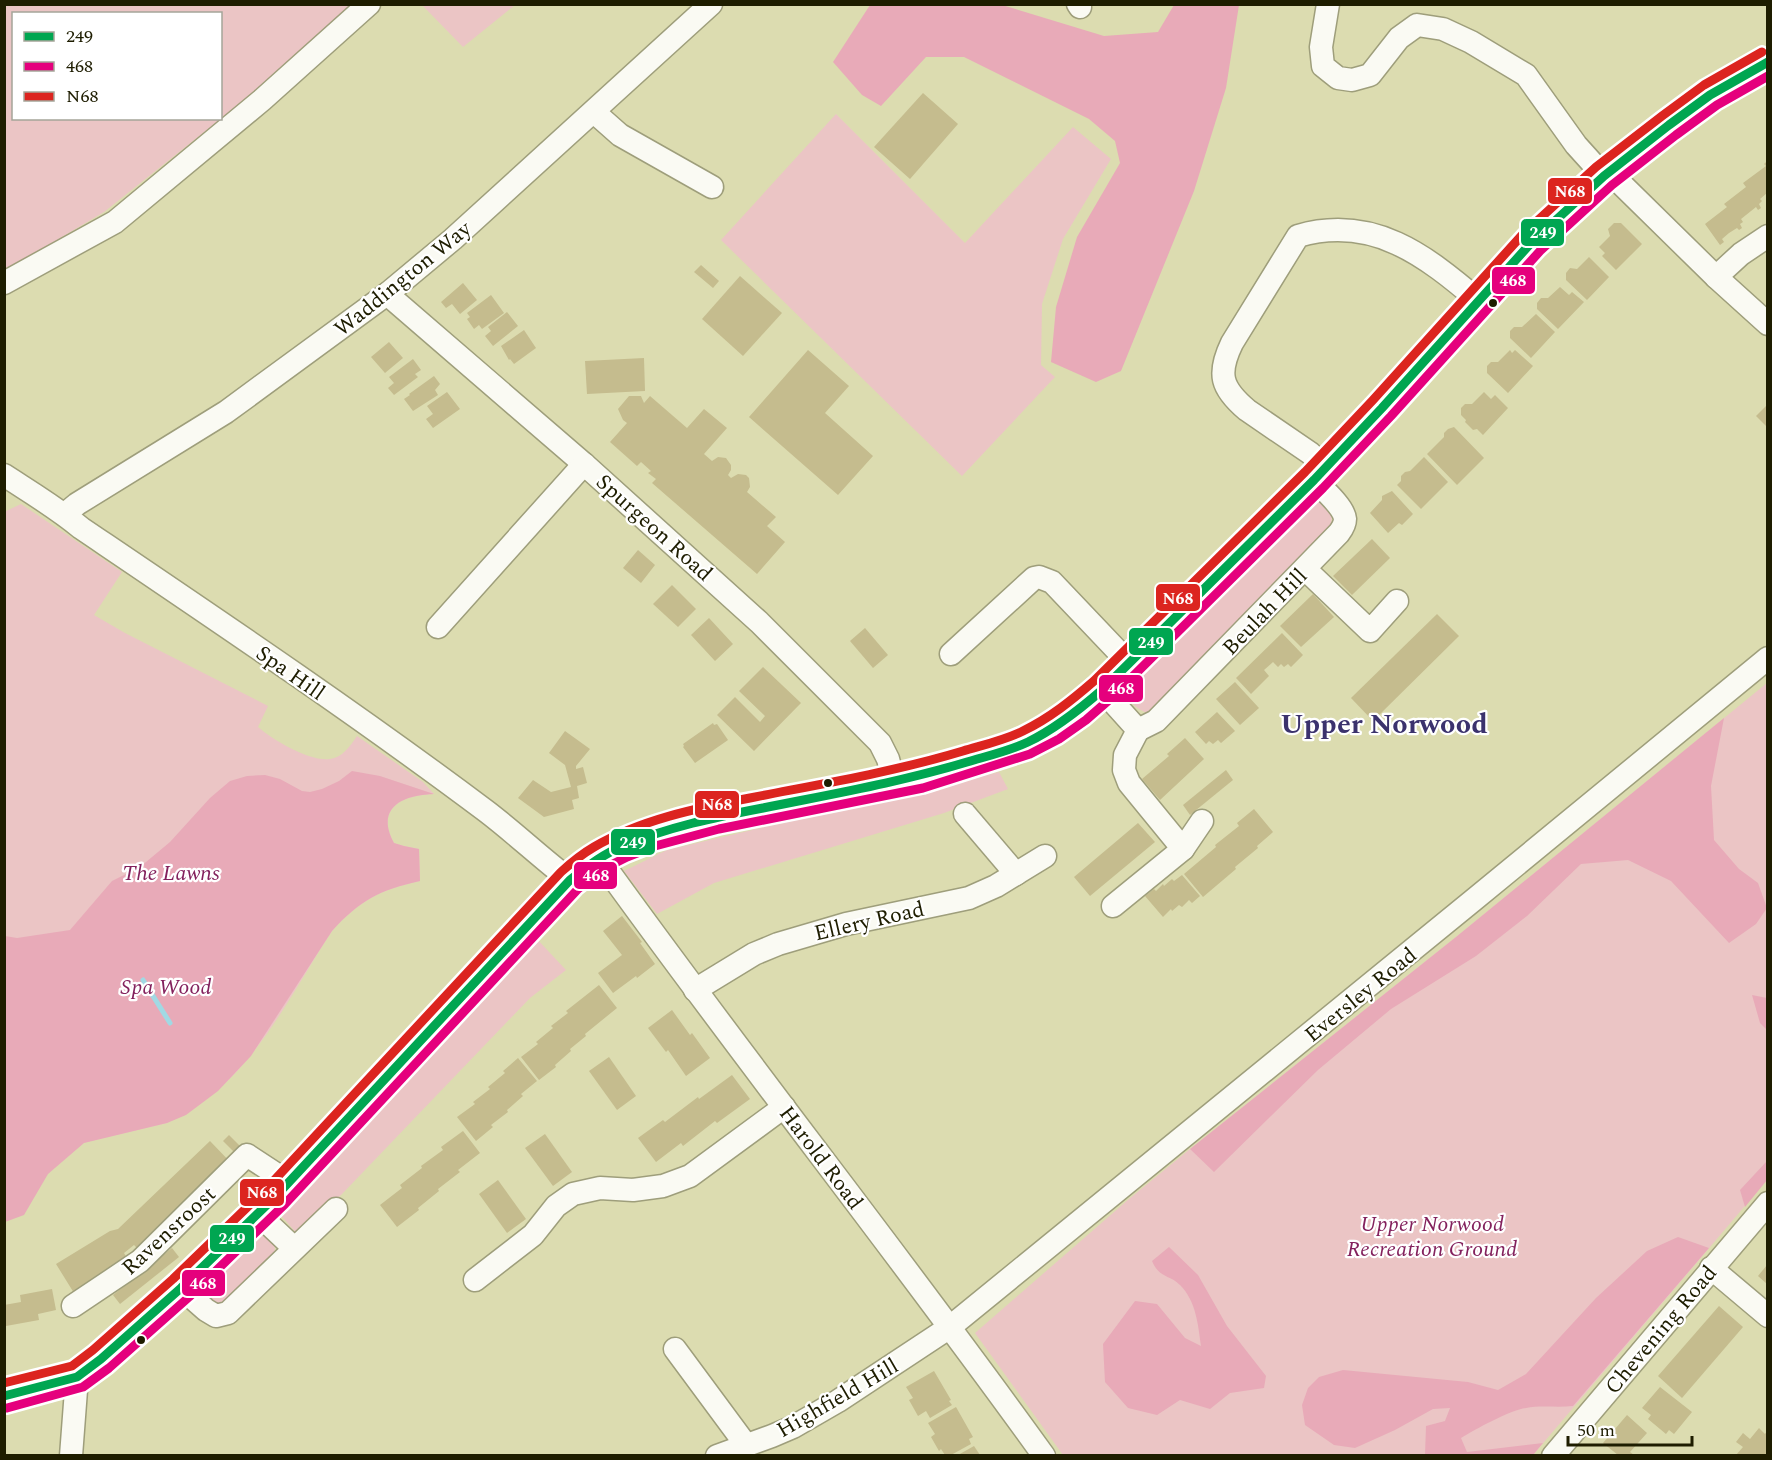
<svg xmlns="http://www.w3.org/2000/svg" width="1772" height="1460" font-family="Spectral,serif">
<rect width="100%" height="100%" fill="#dcdcb0"/>
<g fill="#ebc5c5" fill-rule="evenodd">
<path d="M5,5H353L262,86L104,212L5,271ZM14,14H220V118H14Z"/>
<path d="M422,5H515L463,47Z"/>
<path d="M836,114L965,243L1073,127L1111,159L1063,239L1042,304L1041,365L1055,377L962,476L721,240Z"/>
<path d="M1320,499C1333,513 1333,513 1330,532L1157,709L1147,713C1134,708 1125,699 1129,685Z"/>
<path d="M21,504L122,572L94,615L125,633L268,706L258,727C273,740 310,762 330,759C342,758 351,745 357,736L423,782L434,794C402,795 375,808 394,843L404,846L419,849L420,881C380,890 360,900 332,931C286,1001 248,1087 167,1123L23,1157H5L4,512Z"/>
<path d="M1767,683V1180L1533,1455H1063L975,1333L1129,1199L1190,1149L1456,937Z"/>
<path d="M999,772L1008,789L944,813L714,883L657,914L624,871L667,850Z"/>
<path d="M536,938L566,970L530,998L342,1194L298,1235L278,1212L404,1085L516,957Z"/>
<path d="M263,1229C272,1240 278,1243 273,1258L219,1306L198,1292Z"/>
</g>
<g fill="#e8aab8">
<path d="M870,5H1002L1104,36L1158,32L1174,5H1239L1226,88L1194,191L1121,371L1096,382L1051,362L1056,307L1077,237L1120,163L1115,141L1089,119L964,57H926L881,106L862,95L833,62Z"/>
<path d="M1724,718L1711,786L1714,840L1739,869L1758,883L1767,908L1756,924L1729,943L1671,881L1628,860L1581,864L1527,916L1476,956L1391,1009L1318,1070L1214,1172L1190,1149L1456,937Z"/>
<path d="M352,771L380,776L434,794C402,795 375,808 394,843L404,846L419,849L420,881C380,890 360,900 332,931L251,1056L218,1091L186,1115L167,1123L84,1143L48,1174L24,1215L5,1222V936L17,938L70,930L112,881L140,867L170,842L210,798L230,781L247,776L265,775L280,779L302,791L310,792L322,789L339,781Z"/>
<path d="M1752,995L1767,998V1030L1760,1023Z"/>
<path d="M1767,1161V1180L1745,1207L1740,1190Z"/>
<path d="M1678,1237L1709,1248L1573,1406C1557,1408 1541,1405 1526,1408C1510,1410 1476,1429 1461,1438L1467,1452L1543,1443L1533,1455H1425L1426,1426L1445,1421L1450,1408L1433,1409L1395,1430L1355,1448L1334,1445L1305,1425L1302,1405L1308,1388L1319,1377L1343,1370L1468,1382L1498,1390L1526,1374L1596,1298L1647,1251Z"/>
<path d="M1169,1247L1198,1275L1227,1326L1266,1376L1264,1388L1230,1393L1210,1409L1180,1400L1157,1415L1128,1408L1105,1382L1103,1344L1135,1301L1157,1304L1185,1338L1201,1346C1198,1324 1196,1301 1180,1285C1169,1274 1160,1279 1152,1261Z"/>
</g>
<g fill="none" stroke-linecap="round" stroke-linejoin="round">
<path stroke="#a1d9e4" stroke-width="5" d="M143,980L170,1023"/>
</g>
<g fill="#c5bc8e">
<path d="M923,93L958,124L910,179L874,147Z"/>
<path d="M1767,161V193L1760,199L1762,201L1759,204L1761,208L1758,210L1756,207L1741,219L1743,222L1740,224L1742,228L1739,230L1737,228L1729,233L1722,239L1724,242L1720,245L1705,224L1727,207L1724,204L1746,187L1743,183L1766,166L1764,164Z"/>
<path d="M1614,223H1621L1642,244L1616,270L1602,256L1605,253L1599,247L1610,236L1608,229Z"/>
<path d="M1589,257L1609,277L1587,300L1566,280V273L1570,268L1577,269Z"/>
<path d="M701,265L719,281L713,288L694,272Z"/>
<path d="M740,276L782,313L743,356L702,319Z"/>
<path d="M463,283L477,300L460,314L452,304L446,308L441,302Z"/>
<path d="M1560,287L1569,295L1572,292L1584,302L1558,329L1537,309V303L1541,298H1548Z"/>
<path d="M491,295L504,313L482,329L479,325L474,329L467,319L470,317L467,313Z"/>
<path d="M507,312L518,326L493,346L485,336L491,331L488,327Z"/>
<path d="M1536,314L1555,332L1531,358L1510,338V331L1514,327H1522Z"/>
<path d="M524,330L536,348L514,364L510,359L509,360L501,346Z"/>
<path d="M389,342L403,358L385,373L371,357Z"/>
<path d="M808,350L849,386L825,413L873,456L838,495L749,417Z"/>
<path d="M1510,350L1512,353L1515,350L1533,366L1508,393L1487,373V366L1491,362H1498Z"/>
<path d="M644,358L645,391L587,394L585,361Z"/>
<path d="M413,359L421,370L415,374L418,377L394,395L388,388L394,383L389,377Z"/>
<path d="M434,376L440,384L435,390L438,395L413,411L404,399L410,395L409,394Z"/>
<path d="M447,392L460,409L433,428L426,419L433,414L427,406Z"/>
<path d="M1484,392L1491,399L1495,395L1508,408L1483,435L1477,429L1473,430L1465,422L1466,420L1461,415V408L1465,404H1472Z"/>
<path d="M629,396H641L644,403L650,396L687,428L704,409L727,428L704,454L712,461L718,457L726,458L731,465V470L728,475L731,478L738,474L746,475L749,478L750,487L747,492L776,517L767,526L785,542L757,574L652,483L656,479L648,473L651,471L641,462L637,466L610,442L627,423L623,420L618,409Z"/>
<path d="M1767,405V427L1756,416Z"/>
<path d="M1454,427L1484,458L1457,485L1427,454L1444,437V433L1448,429Z"/>
<path d="M1424,457L1448,482L1421,509L1397,485L1401,481V476L1405,472L1410,471Z"/>
<path d="M1392,491L1413,514L1402,525L1399,523L1388,533L1370,513L1382,500V496Z"/>
<path d="M1372,539L1390,558L1352,595L1333,576Z"/>
<path d="M638,550L655,565L641,583L623,568Z"/>
<path d="M672,585L696,609L678,627L653,604Z"/>
<path d="M1313,594L1334,617L1301,647L1280,626Z"/>
<path d="M1437,614L1459,636L1373,721L1351,698Z"/>
<path d="M709,618L733,644L715,661L691,635Z"/>
<path d="M865,628L888,655L873,668L850,641Z"/>
<path d="M1282,633L1303,655L1291,667L1288,664L1284,667L1281,664L1278,667L1273,662L1264,670L1269,676L1251,694L1236,678Z"/>
<path d="M763,667L801,703L754,751L717,715L735,697L760,722L765,716L739,691Z"/>
<path d="M1235,682L1259,708L1240,725L1216,699Z"/>
<path d="M1217,712L1235,731L1221,743L1218,740L1213,744L1209,741L1206,744L1195,732Z"/>
<path d="M713,723L714,725L717,724L728,740L695,763L683,747L684,746L683,744Z"/>
<path d="M565,731L590,749L576,766V769L583,767L587,783L577,786L579,798L572,800L574,809L544,817L518,798L533,780L551,792L571,787L565,765L549,753Z"/>
<path d="M1185,738L1204,759L1160,800L1142,779L1169,756L1167,754Z"/>
<path d="M1226,770L1233,780L1190,815L1183,805Z"/>
<path d="M1254,809L1273,832L1257,846L1258,848L1235,867L1236,869L1203,897L1184,874L1216,847L1215,845L1239,826L1237,823Z"/>
<path d="M1138,823L1155,842L1090,896L1074,877Z"/>
<path d="M1182,875L1200,896L1192,903L1189,900L1182,907L1179,905L1172,911L1171,909L1163,917L1145,896L1154,889L1156,891L1163,884L1164,886L1172,879L1174,881Z"/>
<path d="M622,916L642,942L640,943L655,964L637,978L636,976L613,993L598,973L622,955L603,931Z"/>
<path d="M599,985L617,1008L585,1034L586,1036L570,1049L571,1051L555,1065L556,1067L539,1080L521,1057L538,1044L536,1042L553,1028L551,1026L568,1013L566,1011Z"/>
<path d="M672,1010L690,1035L692,1033L710,1058L686,1076L668,1050L666,1052L648,1028Z"/>
<path d="M609,1057L636,1096L617,1110L589,1071Z"/>
<path d="M518,1058L537,1081L521,1094L523,1096L507,1110L508,1112L491,1125L493,1127L476,1141L457,1117L475,1104L473,1102L490,1089L488,1087L505,1073L503,1071Z"/>
<path d="M732,1075L750,1099L717,1123L715,1121L683,1146L681,1143L656,1162L638,1138L663,1120L665,1122L698,1097L699,1099Z"/>
<path d="M463,1131L480,1153L458,1170L460,1172L438,1189L439,1191L418,1208L419,1210L397,1227L380,1205L402,1188L400,1185L422,1168L421,1166L443,1150L441,1147Z"/>
<path d="M545,1134L572,1172L553,1186L525,1148Z"/>
<path d="M229,1135L240,1146L234,1152L223,1141Z"/>
<path d="M210,1141L233,1165L141,1252L134,1245L124,1253L128,1260L74,1293L56,1264L110,1231L118,1229Z"/>
<path d="M498,1180L526,1219L507,1233L479,1194Z"/>
<path d="M172,1248L179,1257L120,1304L113,1295Z"/>
<path d="M1767,1265V1284L1758,1276Z"/>
<path d="M52,1289L56,1310L38,1314L39,1320L6,1326L4,1305L21,1302L20,1295Z"/>
<path d="M1719,1306L1743,1327L1682,1398L1658,1376Z"/>
<path d="M934,1371L951,1400L949,1401L952,1405L930,1418L926,1411L918,1416L909,1400L913,1398L906,1387Z"/>
<path d="M1660,1387L1692,1412L1674,1434L1669,1430L1666,1434L1648,1419L1651,1415L1642,1408Z"/>
<path d="M956,1407L973,1437L969,1439L971,1444L951,1455H945L941,1449L939,1451L931,1437L935,1434L928,1423Z"/>
<path d="M1627,1415L1647,1433L1630,1452L1634,1455H1618L1603,1443Z"/>
<path d="M1759,1428L1765,1434L1767,1431V1455H1736L1743,1447L1736,1442L1743,1433L1750,1439Z"/>
<path d="M974,1446L980,1455H958Z"/>
</g>
<g fill="none" stroke-linecap="round" stroke-linejoin="round">
<g stroke="#9e9e7b" stroke-width="25">
<g id="minor">
<path d="M1078,4L1080,7"/>
<path d="M1328,4L1321,47L1323,66L1338,78L1352,80L1370,75L1399,38L1417,25L1443,29L1471,42L1526,75L1576,145L1604,176"/>
<path d="M594,112L620,135L712,187"/>
<path d="M1609,172L1716,277L1768,324"/>
<path d="M1716,277L1741,254L1768,236"/>
<path d="M4,283L115,222L262,100L369,4"/>
<path d="M387,294L584,464L759,622L880,743L888,759L894,782"/>
<path d="M1326,468L1310,453L1247,410C1221,388 1217,374 1232,343L1298,236C1373,214 1426,256 1479,301"/>
<path d="M4,475C30,492 57,508 81,528C217,620 354,712 486,811C515,833 541,858 570,880"/>
<path d="M65,514L77,504L226,412L387,294L453,239L711,4"/>
<path d="M1305,569L1370,631L1397,601"/>
<path d="M438,627L584,464"/>
<path d="M951,654L1034,578L1039,577L1052,582L1129,663"/>
<path d="M1102,690L1138,730L1125,755L1124,770L1129,783L1183,849"/>
<path d="M1138,730L1156,721L1339,533C1342,529 1345,524 1345,519C1344,507 1323,489 1314,480"/>
<path d="M965,814L1016,874"/>
<path d="M599,858C744,1060 899,1254 1044,1456"/>
<path d="M1113,906L1183,849L1202,821"/>
<path d="M695,990L754,954L778,944L846,924L969,898L996,886L1045,856"/>
<path d="M258,1214L294,1248"/>
<path d="M1711,1268L1768,1316"/>
<path d="M475,1280L533,1235L556,1206L573,1194L600,1188L633,1190L663,1186L690,1176L784,1107"/>
<path d="M181,1288L206,1310L216,1316L228,1313L336,1209"/>
<path d="M73,1306L140,1261L247,1155L288,1182"/>
<path d="M675,1349L746,1445"/>
<path d="M71,1456L77,1377"/>
<path d="M717,1456L772,1436L793,1427L838,1401L950,1327L1476,898L1768,658"/>
<path d="M1553,1456L1768,1203"/>
</g>
</g>
<g stroke="#9e9e7b" stroke-width="31">
<path id="major" d="M4,1396L77,1377L101,1359L181,1288L276,1196L570,880L599,858L622,846L651,835L716,817L921,776L1000,752L1026,743L1052,729L1079,710L1102,690L1314,480L1382,408L1531,243L1604,176L1669,125L1710,95L1768,62"/>
</g>
<use href="#minor" stroke="#fafaf3" stroke-width="22"/>
<use href="#major" stroke="#fafaf3" stroke-width="28"/>
<g stroke="#fff" stroke-width="14">
<path id="bus-1" d="M4,1396L77,1377L101,1359L181,1288L276,1196L570,880C587,867 603,854 623,846C668,827 716,817 763,808C832,794 901,782 967,762C987,756 1009,751 1028,742C1055,729 1079,710 1102,690L1314,480L1382,408L1531,243L1604,176L1669,125L1710,95L1768,62"/>
</g>
<g stroke="#fff" stroke-width="14">
<path id="bus-2" d="M7,1408L83,1387L109,1368L189,1297L285,1204L578,889L605,868L627,857L655,846L719,829L923,788L1030,754L1059,739L1086,720L1110,699L1323,488L1391,416L1540,251L1612,185L1676,135L1717,105L1768,76"/>
</g>
<g stroke="#fff" stroke-width="14">
<path id="bus-3" d="M4,1383L72,1366L93,1350L173,1279L267,1188L561,872C571,863 582,854 594,847C640,820 697,808 750,798C821,784 893,772 963,751C983,745 1005,740 1023,731C1050,718 1072,700 1094,681L1305,472L1373,400L1523,234L1596,167L1662,116L1704,85L1762,52"/>
</g>
<use href="#bus-1" stroke="#00a651" stroke-width="9"/>
<use href="#bus-2" stroke="#e5007d" stroke-width="9"/>
<use href="#bus-3" stroke="#dc241f" stroke-width="9"/>
</g>
<g fill="#1e1d00" stroke="#fff" stroke-width="2">
<circle cx="1493" cy="303" r="5"/>
<circle cx="828" cy="783" r="5"/>
<circle cx="141" cy="1340" r="5"/>
</g>
<g text-anchor="middle" stroke-width="4.5" stroke-linejoin="round" paint-order="stroke">
<g font-size="22" fill="#1e1d00" stroke="#fff">
<text transform="translate(402 278) rotate(-39)" y="8">Waddington Way</text>
<text transform="translate(655 527) rotate(42)" y="8">Spurgeon Road</text>
<text transform="translate(1264 611) rotate(-46)" y="8">Beulah Hill</text>
<text transform="translate(291 672) rotate(35)" y="8">Spa Hill</text>
<text transform="translate(869 920) rotate(-13)" y="8">Ellery Road</text>
<text transform="translate(1360 994) rotate(-39)" y="8">Eversley Road</text>
<text transform="translate(822 1157) rotate(53)" y="8">Harold Road</text>
<text transform="translate(168 1230) rotate(-43)" y="8">Ravensroost</text>
<text transform="translate(1660 1329) rotate(-50)" y="8">Chevening Road</text>
<text transform="translate(837 1397) rotate(-30)" y="8">Highfield Hill</text>
</g>
<g font-size="22" font-style="italic" fill="#83215d" stroke="#fff">
<text x="171" y="880">The Lawns</text>
<text x="166" y="994">Spa Wood</text>
<text x="1432" y="1231">Upper Norwood<tspan x="1432" dy="25">Recreation Ground</tspan></text>
</g>
<g font-size="28" font-weight="bold" fill="#3b326d" stroke="#fff">
<text x="1384" y="733">Upper Norwood</text>
</g>
</g>
<g stroke="#fff" stroke-width="2">
<rect x="1547" y="177" width="46" height="28" rx="6" fill="#dc241f"/>
<rect x="1520" y="218" width="45" height="29" rx="6" fill="#00a651"/>
<rect x="1491" y="266" width="45" height="29" rx="6" fill="#e5007d"/>
<rect x="1155" y="583" width="46" height="29" rx="6" fill="#dc241f"/>
<rect x="1128" y="627" width="46" height="29" rx="6" fill="#00a651"/>
<rect x="1098" y="674" width="46" height="29" rx="6" fill="#e5007d"/>
<rect x="694" y="790" width="46" height="29" rx="6" fill="#dc241f"/>
<rect x="610" y="828" width="46" height="28" rx="6" fill="#00a651"/>
<rect x="573" y="861" width="45" height="29" rx="6" fill="#e5007d"/>
<rect x="239" y="1178" width="46" height="29" rx="6" fill="#dc241f"/>
<rect x="209" y="1224" width="46" height="29" rx="6" fill="#00a651"/>
<rect x="181" y="1269" width="45" height="28" rx="6" fill="#e5007d"/>
</g>
<g font-size="16" text-anchor="middle" font-weight="bold" fill="#fff">
<text x="1570" y="197">N68</text>
<text x="1543" y="238">249</text>
<text x="1513" y="286">468</text>
<text x="1178" y="604">N68</text>
<text x="1151" y="648">249</text>
<text x="1121" y="694">468</text>
<text x="717" y="810">N68</text>
<text x="633" y="848">249</text>
<text x="596" y="881">468</text>
<text x="262" y="1198">N68</text>
<text x="232" y="1244">249</text>
<text x="203" y="1289">468</text>
</g>
<rect width="1772" height="1460" fill="none" stroke="#1e1d00" stroke-width="12"/>
<rect x="12" y="12" width="210" height="108" fill="#ffffff" stroke="#a5a599" stroke-width="1.5"/>
<rect x="24" y="32" width="30" height="9" fill="#00a651" stroke="#a5a599" stroke-width="1.5"/>
<text x="66" y="42" font-size="18" fill="#1e1d00">249</text>
<rect x="24" y="62" width="30" height="9" fill="#e5007d" stroke="#a5a599" stroke-width="1.5"/>
<text x="66" y="72" font-size="18" fill="#1e1d00">468</text>
<rect x="24" y="92" width="30" height="9" fill="#dc241f" stroke="#a5a599" stroke-width="1.5"/>
<text x="66" y="102" font-size="18" fill="#1e1d00">N68</text>
<path d="M1568 1436v9h124v-9" fill="none" stroke="#1e1d00" stroke-width="3"/>
<text x="1577" y="1436" font-size="18" fill="#1e1d00" stroke="#ffffff" stroke-width="4.5" paint-order="stroke">50 m</text>
</svg>
